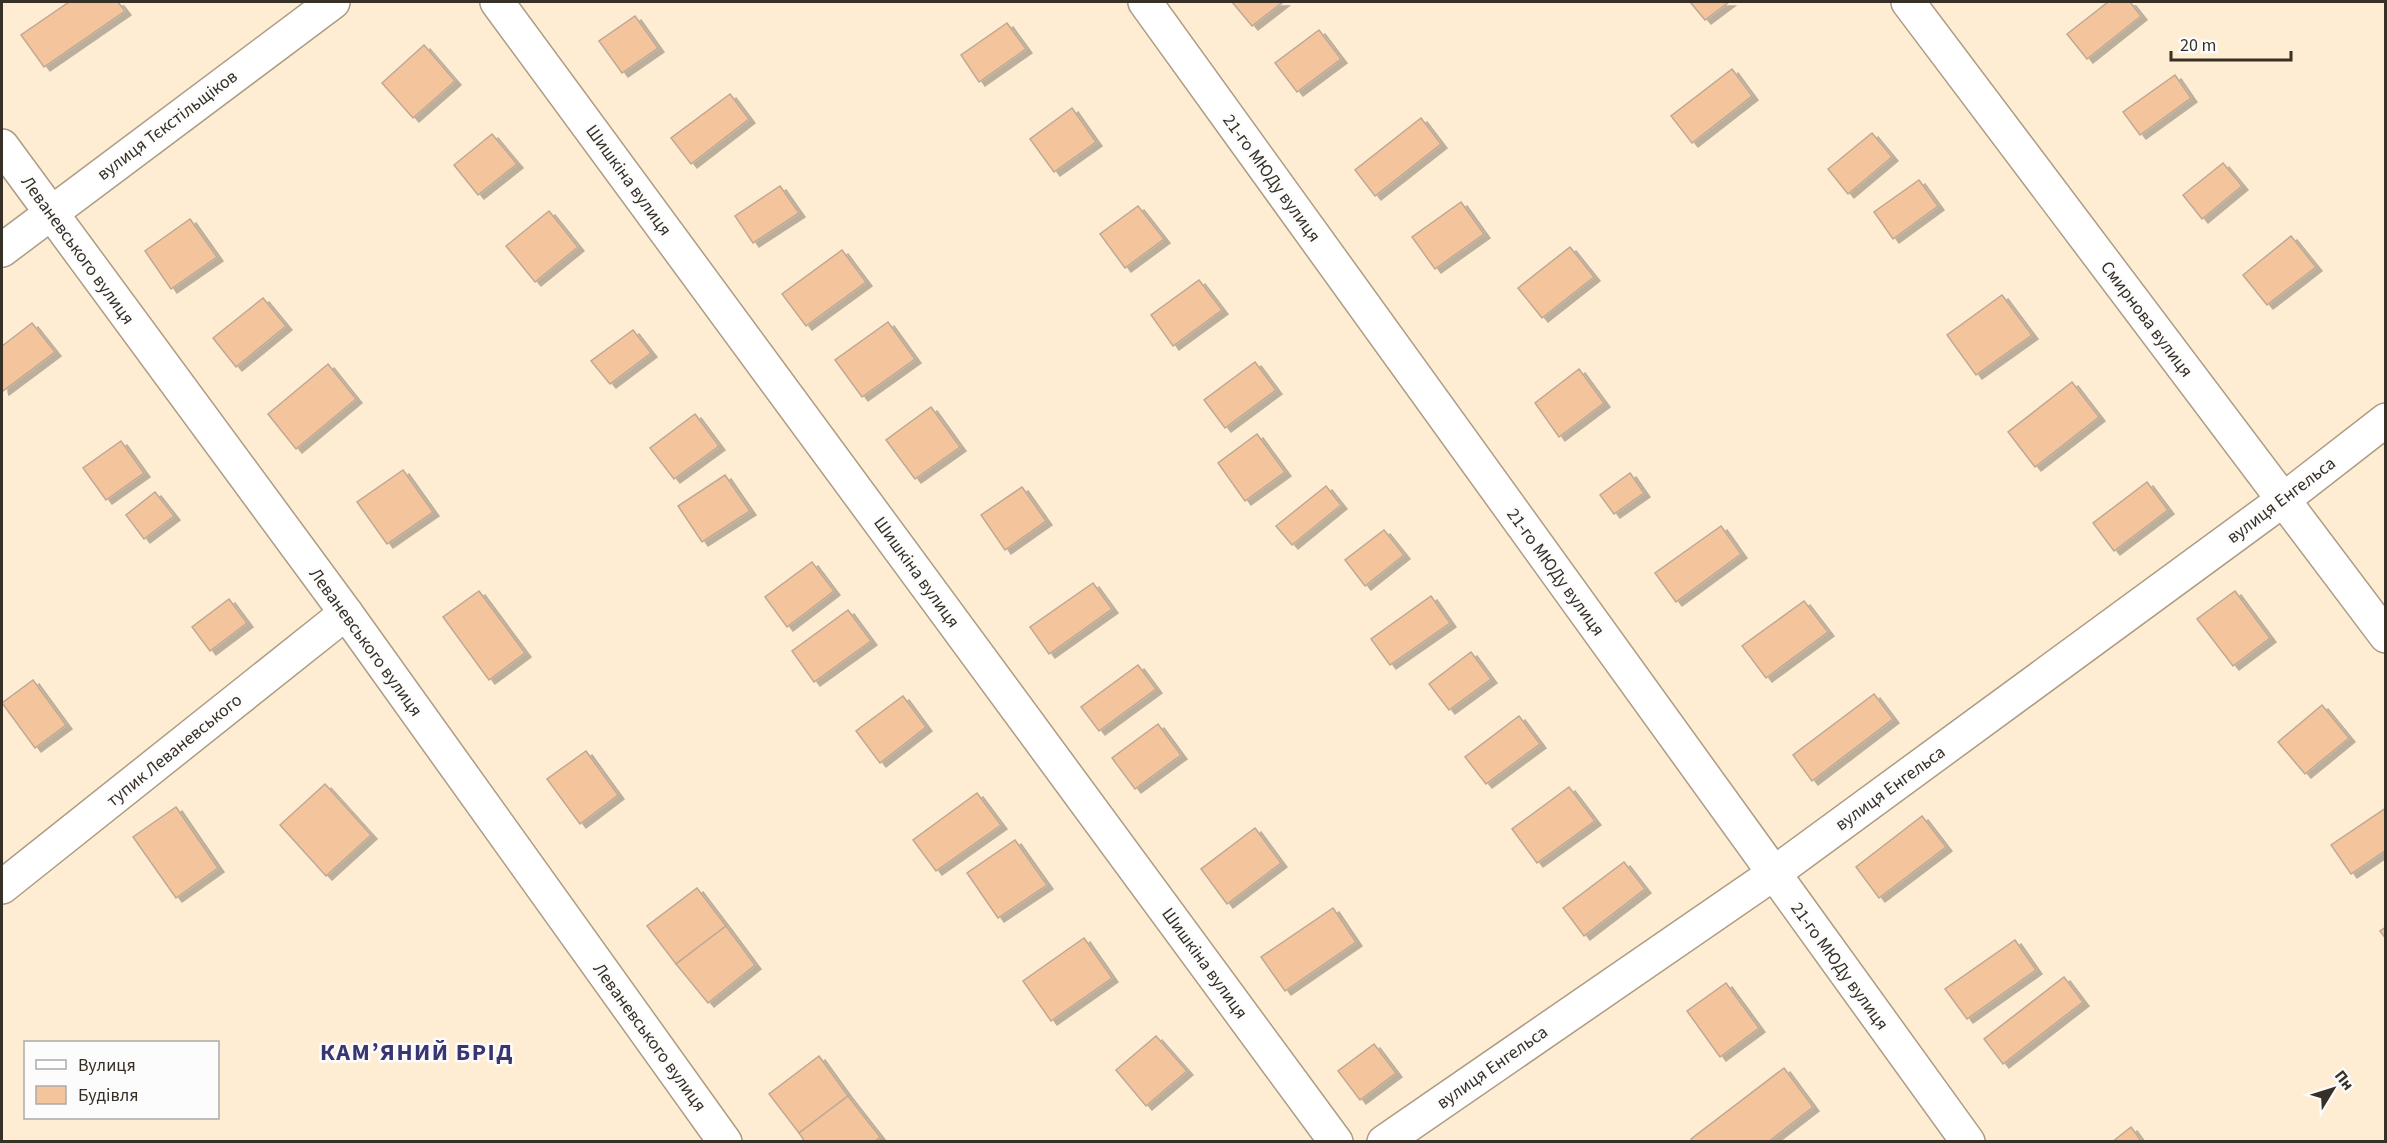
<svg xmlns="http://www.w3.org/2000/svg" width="2387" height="1143" font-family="'Source Sans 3',sans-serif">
<defs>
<filter id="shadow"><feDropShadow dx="6" dy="4" stdDeviation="0" flood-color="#0004"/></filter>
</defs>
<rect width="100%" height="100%" fill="#ffedd3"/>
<g fill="#f4c59d" stroke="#bfa894" stroke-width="1.5" filter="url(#shadow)">
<path d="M69,2H118L125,11L44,67L21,35Z"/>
<path d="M1232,2H1283L1252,26Z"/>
<path d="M1690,2H1729L1705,20Z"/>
<path d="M2108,2H2130L2141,16L2087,59L2067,34Z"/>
<path d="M635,16L658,48L622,73L599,41Z"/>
<path d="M1007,23L1026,49L979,82L961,55Z"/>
<path d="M1319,30L1341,59L1297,92L1275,63Z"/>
<path d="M424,45L455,81L413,118L382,83Z"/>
<path d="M1732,69L1752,96L1692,143L1671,116Z"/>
<path d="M2175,75L2191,98L2140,135L2123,112Z"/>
<path d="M730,94L749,119L691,164L671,138Z"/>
<path d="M1072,108L1096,142L1054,172L1030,139Z"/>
<path d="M1421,118L1441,144L1375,196L1355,170Z"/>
<path d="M1872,133L1892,157L1848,194L1828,169Z"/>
<path d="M492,134L517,164L478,195L454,165Z"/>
<path d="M2223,163L2242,186L2202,219L2183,195Z"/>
<path d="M1919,180L1938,206L1893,239L1874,212Z"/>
<path d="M780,186L799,213L753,243L735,216Z"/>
<path d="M1461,202L1484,234L1435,269L1412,237Z"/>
<path d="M1138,206L1164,239L1125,268L1100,234Z"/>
<path d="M549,211L578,247L535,282L506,246Z"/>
<path d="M190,219L217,257L171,289L145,251Z"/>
<path d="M2291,236L2316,267L2267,305L2243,275Z"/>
<path d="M1570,247L1594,277L1542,318L1518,288Z"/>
<path d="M842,250L866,282L806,326L782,294Z"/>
<path d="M1199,280L1222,310L1173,346L1151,315Z"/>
<path d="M2002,295L2032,335L1976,375L1947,335Z"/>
<path d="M263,298L286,326L236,367L213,338Z"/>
<path d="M888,322L915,359L862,397L835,360Z"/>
<path d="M32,323L55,352L3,391L2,388V346Z"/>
<path d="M633,330L651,353L610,384L591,361Z"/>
<path d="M1255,362L1276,390L1225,428L1204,400Z"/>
<path d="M328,364L356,399L296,449L268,414Z"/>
<path d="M1579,369L1604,403L1559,437L1535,403Z"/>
<path d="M2072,382L2099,417L2035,467L2008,432Z"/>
<path d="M931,407L960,447L915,479L886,440Z"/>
<path d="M695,414L719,446L674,479L650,448Z"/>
<path d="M1257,434L1285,472L1245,501L1218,463Z"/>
<path d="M121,441L144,473L106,500L83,468Z"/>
<path d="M403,470L433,512L387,544L357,502Z"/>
<path d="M1630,473L1644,493L1614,514L1600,495Z"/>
<path d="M725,475L750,511L702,542L678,506Z"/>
<path d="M2147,482L2168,510L2114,551L2093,523Z"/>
<path d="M1326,486L1341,505L1292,545L1276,526Z"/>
<path d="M1022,487L1046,521L1005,550L981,515Z"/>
<path d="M155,492L174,516L144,539L126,515Z"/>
<path d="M1721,526L1741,554L1676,602L1655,573Z"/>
<path d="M1384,530L1404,555L1365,586L1345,560Z"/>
<path d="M812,562L834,591L787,627L765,597Z"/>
<path d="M1093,583L1112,609L1049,654L1030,627Z"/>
<path d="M479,591L525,653L489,680L443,617Z"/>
<path d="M2235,591L2270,638L2233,666L2197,619Z"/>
<path d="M1431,596L1450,623L1390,665L1371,639Z"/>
<path d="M229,599L247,623L210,651L192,627Z"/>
<path d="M1804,601L1828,632L1766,678L1742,646Z"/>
<path d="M848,610L871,641L814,682L792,651Z"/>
<path d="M1471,652L1491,679L1449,710L1429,684Z"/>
<path d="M1138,665L1156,689L1099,731L1081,707Z"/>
<path d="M33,680L66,725L35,748L2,703Z"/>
<path d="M1874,694L1893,719L1812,781L1793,755Z"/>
<path d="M903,696L926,727L880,763L856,731Z"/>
<path d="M2322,705L2349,738L2305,774L2278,742Z"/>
<path d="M1519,716L1540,744L1486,784L1465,757Z"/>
<path d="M1158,724L1181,755L1135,789L1112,758Z"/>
<path d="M586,751L618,795L580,824L547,779Z"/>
<path d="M325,784L371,835L326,876L280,825Z"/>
<path d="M1569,787L1595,821L1537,863L1512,829Z"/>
<path d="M977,793L1001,825L936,871L913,840Z"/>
<path d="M176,807L218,868L176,898L133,837Z"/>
<path d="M2386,808V850L2351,874L2331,845Z"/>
<path d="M1922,816L1946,847L1879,898L1856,867Z"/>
<path d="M1255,828L1281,863L1227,904L1201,869Z"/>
<path d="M1015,840L1047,885L998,918L967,873Z"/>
<path d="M1624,862L1645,889L1584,936L1563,908Z"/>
<path d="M697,888L726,926L676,964L647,926Z"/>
<path d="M1333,908L1356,942L1285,991L1261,957Z"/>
<path d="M726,926L755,965L708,1003L676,964Z"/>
<path d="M2386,927V939L2380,931Z"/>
<path d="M1084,938L1112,978L1051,1021L1023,981Z"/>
<path d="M2015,940L2036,970L1967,1019L1945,989Z"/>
<path d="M2064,977L2083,1002L2003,1064L1984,1039Z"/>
<path d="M1726,983L1759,1028L1720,1057L1687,1011Z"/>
<path d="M1156,1036L1187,1071L1146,1106L1116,1070Z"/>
<path d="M1374,1044L1396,1073L1360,1100L1338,1071Z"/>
<path d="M819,1056L848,1096L799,1133L769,1094Z"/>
<path d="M1784,1068L1813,1107L1768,1142H1693L1691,1139Z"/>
<path d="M848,1096L880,1137L874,1142H805L799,1133Z"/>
<path d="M2131,1127L2142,1142H2112Z"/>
</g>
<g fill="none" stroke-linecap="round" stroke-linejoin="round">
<g stroke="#ad9c84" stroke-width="36">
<g id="minor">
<path d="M497,2L1336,1142"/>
<path d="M1908,2L2386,636"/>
<path d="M2,146L346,613L725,1142"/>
<path d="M2,250L333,2"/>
<path d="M2,887L346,613"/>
<path d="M1384,1142L1773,874L2283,500L2386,420"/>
</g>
</g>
<g stroke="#ad9c84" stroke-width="36">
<path id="tertiary" d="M1145,2L1968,1142"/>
</g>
<use href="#minor" stroke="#fff" stroke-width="33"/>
<use href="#tertiary" stroke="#fff" stroke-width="33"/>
</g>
<g text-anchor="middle" stroke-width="5" stroke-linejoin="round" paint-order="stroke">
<g font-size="18" fill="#373027" stroke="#fcfcfc">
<text transform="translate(167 125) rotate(-37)" y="6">вулиця Тєкстільщіков</text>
<text transform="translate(1272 178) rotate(54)" y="6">21-го МЮДу вулиця</text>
<text transform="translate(629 180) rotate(54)" y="6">Шишкіна вулиця</text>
<text transform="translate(78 250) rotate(54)" y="6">Леваневського вулиця</text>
<text transform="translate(2147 319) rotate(53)" y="6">Смирнова вулиця</text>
<text transform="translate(2281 500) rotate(-37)" y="6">вулиця Енгельса</text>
<text transform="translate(917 572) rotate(54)" y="6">Шишкіна вулиця</text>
<text transform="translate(1556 572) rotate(54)" y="6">21-го МЮДу вулиця</text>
<text transform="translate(366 642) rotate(54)" y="6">Леваневського вулиця</text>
<text transform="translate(174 750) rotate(-39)" y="6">тупик Леваневського</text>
<text transform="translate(1890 788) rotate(-36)" y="6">вулиця Енгельса</text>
<text transform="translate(1205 963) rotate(54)" y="6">Шишкіна вулиця</text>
<text transform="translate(1840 966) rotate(54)" y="6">21-го МЮДу вулиця</text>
<text transform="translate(650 1037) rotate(54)" y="6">Леваневського вулиця</text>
<text transform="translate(1492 1067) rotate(-35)" y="6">вулиця Енгельса</text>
</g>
<g font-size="24" font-weight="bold" letter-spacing="1.5" fill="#393571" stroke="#fcfcfc">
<text x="417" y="1060">КАМ’ЯНИЙ БРІД</text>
</g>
</g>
<rect width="2387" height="1143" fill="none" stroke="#373027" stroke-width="6"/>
<rect x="24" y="1041" width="195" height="78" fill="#fcfcfc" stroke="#adaaa7" stroke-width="1.5"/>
<rect x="36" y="1060" width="30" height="9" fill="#ffffff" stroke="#adaaa7" stroke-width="1.5"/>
<text x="78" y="1071" font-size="18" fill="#373027">Вулиця</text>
<rect x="36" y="1086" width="30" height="18" fill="#f4c59d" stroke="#adaaa7" stroke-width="1.5"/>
<text x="78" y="1101" font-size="18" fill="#373027">Будівля</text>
<g transform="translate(2333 1089) rotate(52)" stroke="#fcfcfc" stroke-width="4.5" paint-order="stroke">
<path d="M0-4.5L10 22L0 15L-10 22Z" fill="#373027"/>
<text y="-9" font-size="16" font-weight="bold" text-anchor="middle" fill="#373027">Пн</text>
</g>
<path d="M2171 51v9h120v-9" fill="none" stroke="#373027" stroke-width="3"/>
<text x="2180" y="51" font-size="18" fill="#373027" stroke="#fcfcfc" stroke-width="4.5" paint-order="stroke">20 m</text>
</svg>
